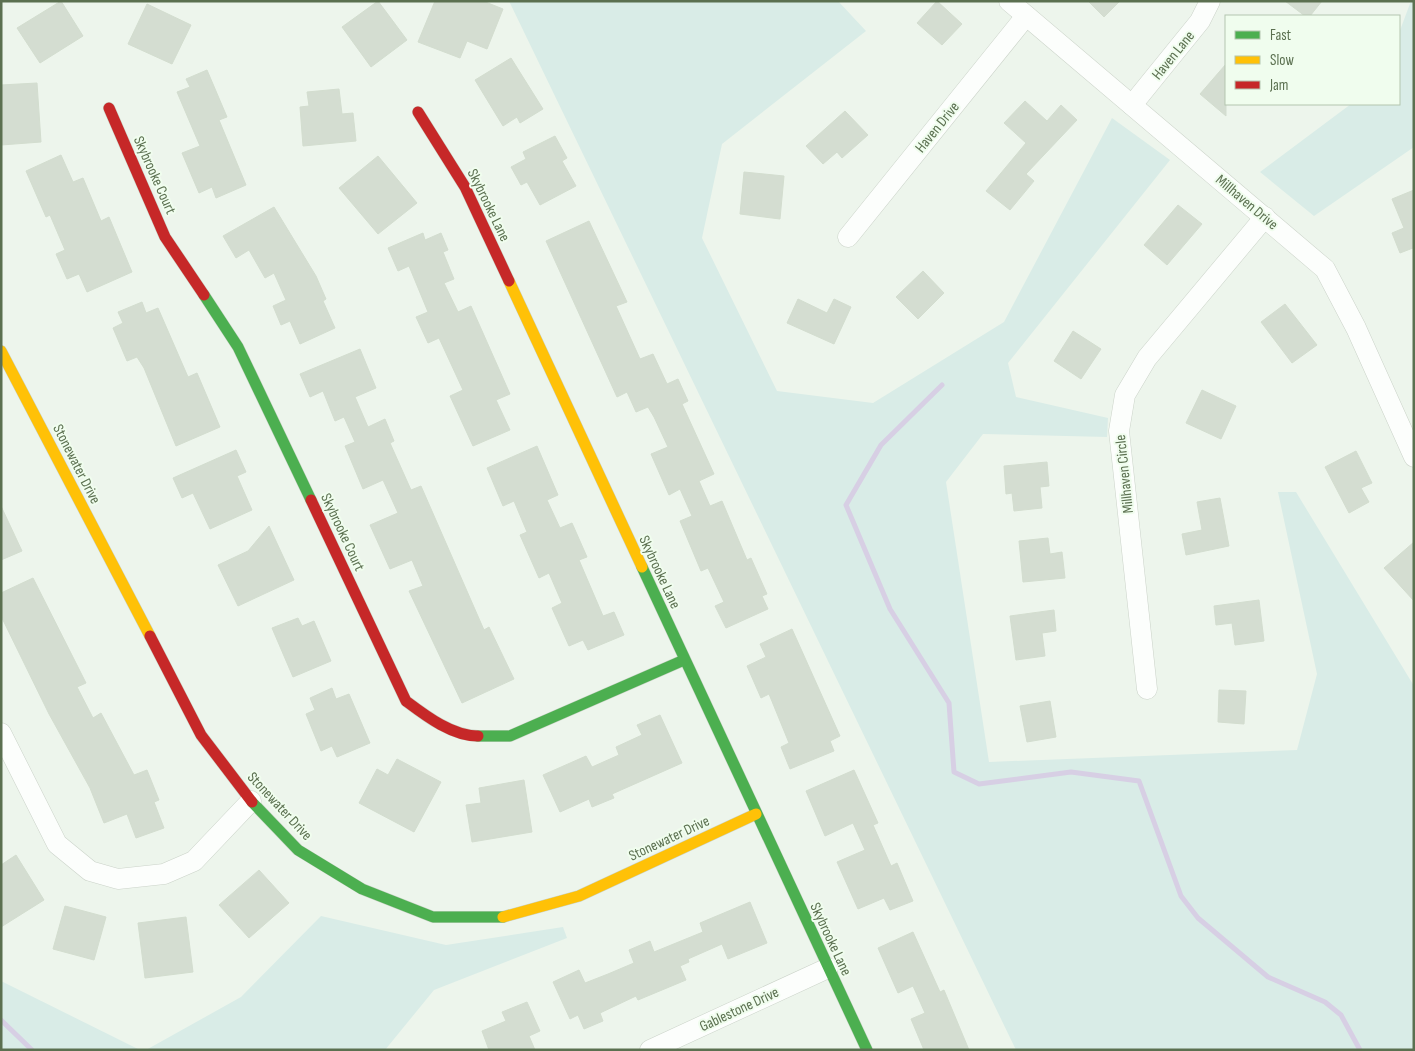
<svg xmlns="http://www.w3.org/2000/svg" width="1415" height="1051" font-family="'Sofia Sans Condensed',sans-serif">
<rect width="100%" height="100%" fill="#edf5ec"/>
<g fill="#d9ece7">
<path d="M509,1H838L866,31L722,144L702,238L777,391L873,403L1004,322L1112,118L1170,160L1008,363L1016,397L1108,418L1107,437L983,434L946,482L989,762L1297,750L1317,674L1278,492H1296L1414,686V1050H1016Z"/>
<path d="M1411,1H1414V147L1314,216L1260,172L1351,104H1399V33Z"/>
<path d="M321,916L446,945L563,927L567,938L434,990L385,1050H146L241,997Z"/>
<path d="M1,981L140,1050H1Z"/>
</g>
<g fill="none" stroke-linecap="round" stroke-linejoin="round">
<g stroke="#d7cfe4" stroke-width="5">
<path d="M942,385L881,445L846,505L890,609L949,703L954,772L979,784L1071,772L1139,781L1181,896L1198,918L1268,977L1325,1002L1341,1015L1360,1050"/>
<path d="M1,1020L32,1050"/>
</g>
</g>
<g fill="#d4ddd1" stroke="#d3ddcf">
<path d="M61,1L83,36L40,63L17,28Z"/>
<path d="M378,1L407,40L371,67L342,27Z"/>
<path d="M435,1H483L503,9L487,49L467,41L460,58L418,42Z"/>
<path d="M937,1L962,24L942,45L917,23Z"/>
<path d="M1088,1H1120L1104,17Z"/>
<path d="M1285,1H1322L1310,16H1305Z"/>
<path d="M147,4L191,25L172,64L128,44Z"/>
<path d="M511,58L543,109L520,123L517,117L503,126L475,80Z"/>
<path d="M1226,64V116L1200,94Z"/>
<path d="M207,70L227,117L219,120L246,185L216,198L212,187L199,193L182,153L200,146L177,92L190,87L186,79Z"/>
<path d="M37,83L41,142L1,145V85Z"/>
<path d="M339,89L342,114L353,113L356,141L303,146L300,107L309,106L307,92Z"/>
<path d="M1025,101L1047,121L1061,105L1077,120L1026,174L1034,181L1010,210L986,191L1026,143L1004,123Z"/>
<path d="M845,111L868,135L842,158L837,152L823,164L806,146Z"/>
<path d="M555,136L567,158L562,161L576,186L540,205L527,182L521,185L511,167L526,159L523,152Z"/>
<path d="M61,155L73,182L83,178L101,221L109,217L132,272L87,292L79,274L67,279L56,254L65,250L50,215L46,217L26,171Z"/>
<path d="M378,156L417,203L378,234L339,188Z"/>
<path d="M744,172L784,176L780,219L740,214Z"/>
<path d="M1414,190V250L1413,248L1400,253L1392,233L1404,228L1392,199Z"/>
<path d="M1178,205L1202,224L1167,265L1144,245Z"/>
<path d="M274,207L316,276L326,299L323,301L335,328L300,344L290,321L281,325L273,306L286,300L274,273L265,278L249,250L236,258L223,236Z"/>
<path d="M589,221L627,302L616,306L640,359L653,354L667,384L678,379L688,401L682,404L714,474L699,481L710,506L722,501L747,560L751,558L767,594L762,596L768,609L726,628L715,606L724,602L708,568L701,571L680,521L692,516L680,489L669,495L651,454L668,447L654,417L648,407L636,412L627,392L617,397L546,241Z"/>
<path d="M423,233L425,240L441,233L448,250L443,252L454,279L444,283L458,312L471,306L510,394L496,400L510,430L473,446L450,396L463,390L439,338L428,343L416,317L428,312L409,266L398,271L388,248Z"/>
<path d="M923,271L944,293L918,319L896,297Z"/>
<path d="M798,299L827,313L834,299L851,307L834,344L787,323Z"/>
<path d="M142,302L146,313L158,308L188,377L197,373L220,427L176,446L144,368L137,357L127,361L113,328L123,323L118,312Z"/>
<path d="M1285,304L1317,345L1292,363L1261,322Z"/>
<path d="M1073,331L1101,349L1081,379L1054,361Z"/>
<path d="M360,349L376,388L355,397L368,427L385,419L394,441L390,443L411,490L421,486L484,630L489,627L514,679L462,703L409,591L423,586L412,560L390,569L370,525L398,513L383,480L363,489L345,446L355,442L344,417L335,421L323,391L310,397L300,374Z"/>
<path d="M1202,390L1236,406L1221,439L1186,423Z"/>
<path d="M537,446L558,495L547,500L560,528L572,523L587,557L579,560L603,616L614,612L624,635L588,650L583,640L569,646L552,608L562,603L549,573L539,578L520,535L527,532L514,501L503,506L487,468Z"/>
<path d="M236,450L246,472L237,476L252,510L210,529L193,493L182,498L173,478Z"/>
<path d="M1356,451L1372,483L1361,488L1369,502L1349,513L1325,467Z"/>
<path d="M1047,462L1049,486L1040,487L1042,508L1014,511L1012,493L1006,494L1004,466Z"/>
<path d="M1220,498L1229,546L1186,555L1182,534L1202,530L1197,502Z"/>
<path d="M1,506L22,551L1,560Z"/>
<path d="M269,526L294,580L238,606L218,565L248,551Z"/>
<path d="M1048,538L1050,554L1062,552L1065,578L1023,582L1019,541Z"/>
<path d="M1414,542V601L1384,568Z"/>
<path d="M33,578L86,683L77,687L93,718L101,713L134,775L147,770L159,800L154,802L164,828L136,838L127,814L104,823L90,788L49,714L1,616V593Z"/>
<path d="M1259,600L1264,641L1235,645L1232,623L1216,625L1214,606Z"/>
<path d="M1054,610L1056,631L1042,633L1045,656L1016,660L1010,616Z"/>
<path d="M298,618L302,626L314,621L331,661L293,677L272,628Z"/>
<path d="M792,629L840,736L830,741L834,751L790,769L781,747L789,743L769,694L761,698L747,666L766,657L760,644Z"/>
<path d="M332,688L336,699L349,694L370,743L337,757L332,746L321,751L306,714L315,710L310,698Z"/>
<path d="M1219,690L1246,691L1244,724L1218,722Z"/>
<path d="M1050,701L1056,737L1027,742L1020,706Z"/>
<path d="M660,715L682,763L612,794L614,798L592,807L589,799L560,812L543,775L586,756L592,767L619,755L616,747L642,735L637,725Z"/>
<path d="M397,759L441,782L414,832L359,803L377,769L388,775Z"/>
<path d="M854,770L878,823L873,825L891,866L897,863L913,901L890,910L884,898L858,909L837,862L865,850L853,823L825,836L806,791Z"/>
<path d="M524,780L532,832L472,842L466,805L481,803L479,788Z"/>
<path d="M16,855L44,900L1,927V865Z"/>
<path d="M259,870L289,903L249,938L219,905Z"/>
<path d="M750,902L767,943L728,959L722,944L688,959L689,962L680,966L686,980L638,1000L636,996L600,1013L603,1021L584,1029L578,1015L570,1019L553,982L579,970L585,983L608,974L634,963L629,950L650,941L654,952L703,932L700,923Z"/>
<path d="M65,906L106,917L94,960L53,949Z"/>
<path d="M186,917L193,972L145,978L138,923Z"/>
<path d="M913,932L940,992L944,990L969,1050H924L911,1019L925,1013L913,986L898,993L878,948Z"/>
<path d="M527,1002L540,1031L529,1036L535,1050H489L482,1031L506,1021L502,1012Z"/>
</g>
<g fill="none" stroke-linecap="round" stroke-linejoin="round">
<g stroke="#cbd3c9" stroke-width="21">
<g id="street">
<path d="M1009,1L1325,269L1356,328L1414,457"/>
<path d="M1132,105L1200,21L1210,1"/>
<path d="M848,237L1026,16"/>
<path d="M1147,689L1119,431L1125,395L1147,358L1265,217"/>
<path d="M1,733L57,844L90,871L118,879L164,874L194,861L251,801"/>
<path d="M650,1050L828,968"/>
</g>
</g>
<g stroke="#c9d2c6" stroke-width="12">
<g id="fast">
<path d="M204,295L238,347L311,500"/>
<path d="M642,567L867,1050"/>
<path d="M478,736H510L684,660"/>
<path d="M252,802L298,850L362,889L433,917H503"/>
</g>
</g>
<g stroke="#c9d2c6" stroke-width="12">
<g id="slow">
<path d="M509,281L642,567"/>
<path d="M1,351L150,636"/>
<path d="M503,917L579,896L756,814"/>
</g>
</g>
<g stroke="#c9d2c6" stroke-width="12">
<g id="jam">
<path d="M109,108L165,237L204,295"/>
<path d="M418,112L465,187L509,281"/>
<path d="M311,500L406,701C426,716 452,736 478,736"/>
<path d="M150,636L201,735L252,802"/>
</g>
</g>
<use href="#street" stroke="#fcfefc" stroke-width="20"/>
<use href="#fast" stroke="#4caf50" stroke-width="11"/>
<use href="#slow" stroke="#ffc107" stroke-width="11"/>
<use href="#jam" stroke="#c62828" stroke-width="11"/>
</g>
<g text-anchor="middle" stroke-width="4" stroke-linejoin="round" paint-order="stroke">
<g font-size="15" fill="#5b7050" stroke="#f0fdee">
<text transform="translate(1173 55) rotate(-51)" y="5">Haven Lane</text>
<text transform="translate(937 127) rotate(-51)" y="5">Haven Drive</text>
<text transform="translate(155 175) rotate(66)" y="5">Skybrooke Court</text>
<text transform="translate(1247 202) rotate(40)" y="5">Millhaven Drive</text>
<text transform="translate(489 205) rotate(64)" y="5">Skybrooke Lane</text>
<text transform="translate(77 464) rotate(63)" y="5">Stonewater Drive</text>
<text transform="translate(1124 474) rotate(-96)" y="5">Millhaven Circle</text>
<text transform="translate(343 532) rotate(65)" y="5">Skybrooke Court</text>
<text transform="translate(660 572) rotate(65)" y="5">Skybrooke Lane</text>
<text transform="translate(280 806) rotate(47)" y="5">Stonewater Drive</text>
<text transform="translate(669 838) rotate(-25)" y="5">Stonewater Drive</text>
<text transform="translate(831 939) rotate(65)" y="5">Skybrooke Lane</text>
<text transform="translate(739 1009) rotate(-25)" y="5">Gablestone Drive</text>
</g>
</g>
<rect width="1415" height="1051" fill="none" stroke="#5b7050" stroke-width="5"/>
<rect x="1225" y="15" width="175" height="90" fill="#f0fdee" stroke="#b4c5af"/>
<rect x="1235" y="31" width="25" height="8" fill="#4caf50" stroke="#b4c5af"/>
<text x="1270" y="40" font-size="15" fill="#5b7050">Fast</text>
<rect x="1235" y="56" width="25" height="8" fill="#ffc107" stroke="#b4c5af"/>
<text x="1270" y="65" font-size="15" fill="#5b7050">Slow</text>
<rect x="1235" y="81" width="25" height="8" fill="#c62828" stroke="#b4c5af"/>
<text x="1270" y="90" font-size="15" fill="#5b7050">Jam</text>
</svg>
